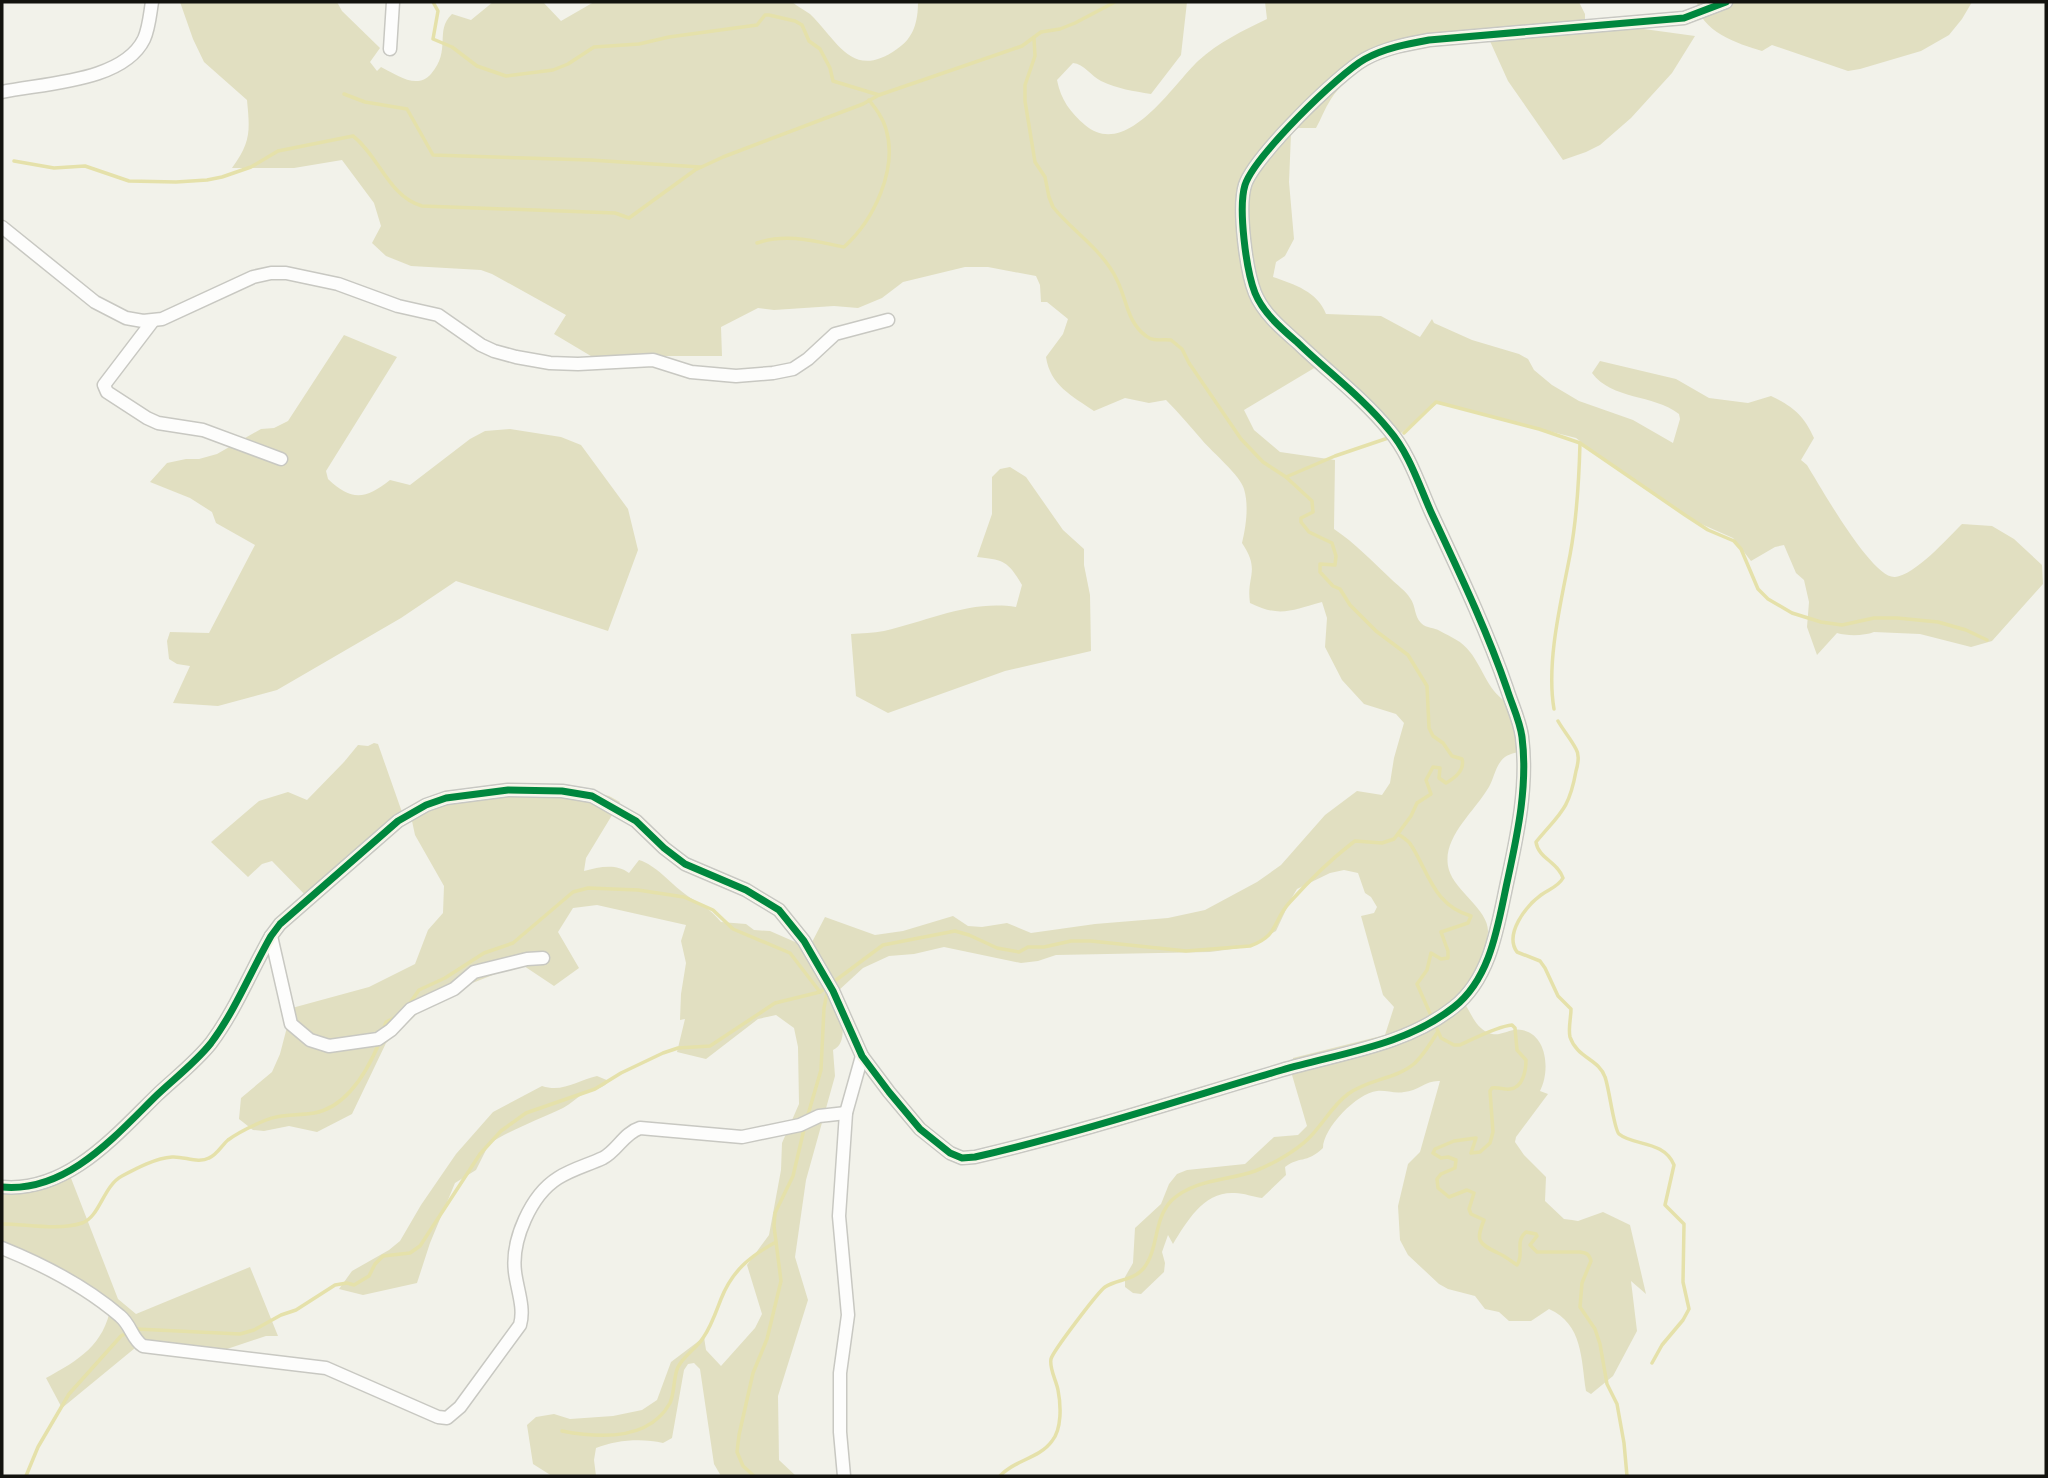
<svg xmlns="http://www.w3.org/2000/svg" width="2048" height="1478" font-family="Roboto,sans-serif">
<rect width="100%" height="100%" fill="#f2f2ea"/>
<g fill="#e1dfc1">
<path d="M180,2H337L342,11L380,48L370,62L377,71L381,67C397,75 417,90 431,74C452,50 434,31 452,14L471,20L493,2H543L561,21L594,2H792C797,6 804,10 810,14C838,41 852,81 897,49C914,38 918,21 918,2H1187L1181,55L1151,94C1133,91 1118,89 1101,81C1091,76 1084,64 1073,63L1057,80C1061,100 1070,112 1085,125C1126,160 1172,86 1198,61C1219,42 1242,31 1267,19L1265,2H1579L1585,14V30L1622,26L1695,36L1672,73L1631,118L1600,145L1586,152L1563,160L1508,81L1489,39C1432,43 1366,48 1331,99C1325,108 1321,119 1316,128H1298L1291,134L1289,182L1294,239L1285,256L1276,262L1273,277C1294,284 1318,292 1326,314L1381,316L1420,337L1432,319L1434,323L1472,340L1519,354L1528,359L1534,370L1552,385L1579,401L1633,420L1673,443L1680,419L1679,414C1653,394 1612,400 1592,373L1600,361L1676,379L1709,398L1748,403L1771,396C1794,407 1804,416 1814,438L1801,460L1807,465C1820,486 1872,579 1895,577C1915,575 1947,539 1962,524L1992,526L2014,539L2042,565L2043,584L1992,641L1971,647L1920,634L1874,632C1864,636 1847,636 1837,633L1817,655L1807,627L1809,602L1804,580L1796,573L1784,545L1775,547L1751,561L1733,538L1699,523L1612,466L1576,438L1438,403L1401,433L1367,397L1326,361L1244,410L1254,430L1280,452L1335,460L1334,529C1356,544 1372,561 1391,579C1397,585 1406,591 1410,598C1416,606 1414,616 1421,623C1427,629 1434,627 1440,631C1451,637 1462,641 1470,652C1483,668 1489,694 1509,703L1519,752C1513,753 1505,755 1501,761C1495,768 1493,782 1487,790C1473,813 1440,840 1449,870C1455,891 1489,910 1488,932C1486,957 1473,981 1465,1004C1472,1015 1476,1028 1489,1033C1500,1038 1511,1027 1522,1030C1548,1035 1550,1072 1540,1091L1548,1094L1516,1137L1515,1142L1524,1155L1546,1177L1545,1201L1564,1219L1572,1220L1578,1221L1603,1212L1630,1225L1646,1294L1631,1281L1637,1331L1613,1376L1591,1394L1586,1391C1581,1359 1583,1324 1549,1309L1531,1321H1509L1499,1312L1485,1309L1475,1296L1448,1289L1439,1284L1408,1255L1400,1240L1398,1206L1408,1164L1420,1152L1440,1081C1426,1080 1418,1091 1404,1092C1395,1094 1386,1090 1377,1091C1357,1093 1323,1128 1323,1148C1306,1164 1299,1156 1285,1167L1286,1175L1262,1198C1253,1197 1244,1193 1235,1193C1204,1191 1187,1221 1173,1244L1168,1235L1162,1252L1165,1263L1164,1272L1141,1294L1133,1293L1125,1287V1277L1133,1263L1135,1228L1161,1204L1169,1184L1177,1174L1187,1170L1245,1164L1274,1137L1298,1135L1307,1126L1292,1075L1293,1058L1385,1035L1394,1007L1383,995L1361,916L1374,913L1377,907L1371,897L1365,893L1358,873L1344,870L1330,873L1297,889L1291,899L1276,931L1247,947L1210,952L1056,955L1038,961L1021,963L944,947L914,954L889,956L863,968L838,991C837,1009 852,1041 833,1050L835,1076L806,1180L795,1257L808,1300L778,1396L779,1460L796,1476H721L714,1464L700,1369L694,1363L688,1364L684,1370L672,1438L663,1443C642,1438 616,1440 596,1448L594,1460L596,1476H552L533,1464L527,1425L536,1417L554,1414L570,1419L613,1416L642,1410L657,1400L671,1362L704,1337L706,1350L721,1366L755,1328L762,1314L747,1265L769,1235L781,1170L782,1143L799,1104L798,1047L794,1028L776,1015L758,1019L706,1059L677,1052L685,1019L680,1020L681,994L686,963L681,941L686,925L597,905L573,908L558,932L579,968L554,986L521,964L434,998L386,1043L352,1114L317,1132L289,1126L264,1131L253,1130L239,1119L241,1098L272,1072L280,1054L292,1008L369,987L415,964L428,930L443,913L444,886L415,835L412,821L419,813L449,800L576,788L609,796L620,802L586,858L584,871C599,867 616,863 629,873L639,860C656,865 670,883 685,894C700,905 708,906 721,922L746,924L754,930L770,931L802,945L810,946L825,917L875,935L903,931L953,916L968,926L982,927L1007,923L1031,933L1095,924L1168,918L1205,910L1257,882L1281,865L1325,815L1357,791L1382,795L1390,783L1394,758L1404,723L1396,714L1364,704L1342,680L1325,647L1327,618L1322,602C1292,610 1280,618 1250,603C1246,576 1261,571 1242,543C1246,527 1249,505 1244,489C1241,476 1212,452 1202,440C1190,426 1179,413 1166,400L1149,403L1125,398L1094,411C1072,396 1050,385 1046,357L1063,334L1068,319L1047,302H1041L1040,285L1036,276L988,267H965L903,282L882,298L858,308L834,306L774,310L758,308L721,327L722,356H658L606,365L554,334L566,315L492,274L481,270L411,266L386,256L372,243L381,226L374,203L342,160L294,168H232C251,142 250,131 247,100L204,62L193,39Z"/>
<path d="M1697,2H1972L1962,19L1949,35L1921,51L1860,69L1848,71L1772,45L1762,51C1738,44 1699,31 1697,2Z"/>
<path d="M344,335L397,357L326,471L328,479C352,502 366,499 390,480L410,485L470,439L485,431L510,429L561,437L581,445L628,509L638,550L608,631L456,581L401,618L277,690L218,706L173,703L190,666L177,664L169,659L167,641L170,632L209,633L255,545L216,523L212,512L190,498L150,482L167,463L186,459H199L217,454L261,429L274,428L288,421Z"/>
<path d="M1010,467L1026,477L1063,530L1084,549V565L1090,595L1091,651L1005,671L888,713L856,696L851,634C862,633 873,633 884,631C929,621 969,600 1016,607L1022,585C1008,561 1004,560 977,557L992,514V477L1000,469Z"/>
<path d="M374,743L378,744L403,815L312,902L272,861L262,864L248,877L211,842L259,801L288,792L307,800L344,762L358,745L368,746Z"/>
<path d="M597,1076L609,1081C603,1089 594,1089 585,1093C577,1097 571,1104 563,1108C540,1119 510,1130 489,1144L476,1170L455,1183L430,1243L417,1283L363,1295L339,1289L352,1271L389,1250L400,1241L421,1205L456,1154L493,1112L542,1086C563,1093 578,1080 597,1076Z"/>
<path d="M69,1173L118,1299L136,1314L250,1267L278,1336H266L224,1350L135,1348L62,1408L46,1378C79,1360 104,1345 111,1306L2,1244V1186Z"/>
</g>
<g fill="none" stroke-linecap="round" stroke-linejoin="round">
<g stroke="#e5e1aa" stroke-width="3.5">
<path d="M433,2L438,11L433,39L452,47L477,66L506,76L553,70L568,64L594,47L639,44L669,37L757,25L765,15H769L795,21L802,25L809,41L820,49L830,68L833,81L879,95"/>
<path d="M344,94L365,102L407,109L433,155L590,160L700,167"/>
<path d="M14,161L54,168L85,166L129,181L176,182L207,180L222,177L251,167L278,151L353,136C379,156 389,197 422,206L615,213L629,218L695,170L723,157L863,104L879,95L1022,46L1041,32L1060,29L1075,23L1115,2"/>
<path d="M757,243C786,233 814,241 844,247C874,220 898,169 886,129C883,118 876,109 869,100"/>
<path d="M1404,433L1436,402L1539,429L1580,443L1685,515L1708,530L1734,541L1741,549L1758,589L1768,599L1792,613L1821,622L1842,625L1874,618H1897L1938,622L1966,630L1987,640"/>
<path d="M1286,477L1335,456L1391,437"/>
<path d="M1554,709C1546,662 1561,602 1570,555C1577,518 1579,481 1580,443"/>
<path d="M1558,721C1563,730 1571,739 1576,749C1580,755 1578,764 1576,771C1569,810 1560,813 1536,842C1538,858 1558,862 1563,878C1558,887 1549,889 1541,895C1526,906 1504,934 1517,952L1540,961L1545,968L1558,996L1571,1009C1571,1018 1568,1028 1570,1037C1577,1058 1599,1059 1605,1077C1609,1087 1614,1130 1619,1134C1633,1146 1664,1140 1674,1165L1665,1205L1684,1224L1683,1282L1689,1309L1683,1320L1662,1345L1652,1363"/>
<path d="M1398,834C1402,837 1408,840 1411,845C1429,873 1434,906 1471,916L1468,923L1441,932L1448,951V958L1441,959L1431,953L1427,970L1417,984L1441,1038L1454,1045H1460C1473,1039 1498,1026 1512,1025L1515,1028L1517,1050L1526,1060C1526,1070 1523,1088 1510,1089C1505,1090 1498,1087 1492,1088L1490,1091L1493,1132L1490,1143L1480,1152L1471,1153L1476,1138L1454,1141L1435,1149L1433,1153L1441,1158L1448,1157L1456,1160L1455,1168L1441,1174L1437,1179L1438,1188L1449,1197L1467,1190L1474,1193L1469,1209L1471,1214L1484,1220C1476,1240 1477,1243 1498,1253C1505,1256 1511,1261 1517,1265C1525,1254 1514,1242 1526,1232L1536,1234L1537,1236L1530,1245L1537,1252H1580C1587,1253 1589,1254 1591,1261L1582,1283L1580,1307L1595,1329L1600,1344L1607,1384L1617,1404L1624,1443L1627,1476"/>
<path d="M407,1007L419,990L445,978L484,953L513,943L573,892L588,888L638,890L684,897L713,910L733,929L790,953L820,992"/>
<path d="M383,1031L386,1022L396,1017"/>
<path d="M807,1118L821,1070L824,1008L828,988"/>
<path d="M2,1224C26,1224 58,1231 82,1223C100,1217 103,1186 122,1176C137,1168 156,1158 172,1157C184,1156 198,1164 209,1158C217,1155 222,1145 228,1140C239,1132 254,1125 266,1120C282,1113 298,1116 314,1113C348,1107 368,1070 380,1041"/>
<path d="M136,1329L240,1334L254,1330L281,1315L296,1310L335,1285L347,1283L354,1285L369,1276L375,1264L383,1256L410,1253L420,1246L480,1154L501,1131L526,1113L595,1089L621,1073L663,1053L678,1048L710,1046L775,1003L820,992L883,945L955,931L969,935L997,948L1019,952L1028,947H1044L1071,941H1091L1186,951L1250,946C1280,935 1272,921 1290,902C1308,882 1329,861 1351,844L1355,841L1382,843L1394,839L1411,816L1417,803L1431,794L1426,780L1433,767L1440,768L1439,778L1446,783C1455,778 1465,770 1462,759L1452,756L1443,743L1433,736L1429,728L1427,686L1408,655L1376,631L1350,605L1340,589L1333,586L1320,572V564L1335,565L1336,556L1332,543L1309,532L1301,522V518L1313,512L1312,501L1286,477L1263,462L1241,439L1189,363L1182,349L1171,340C1162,339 1153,342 1146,336C1127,322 1127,300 1117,280C1103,250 1073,232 1053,207L1049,197L1045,177L1035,162L1025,101V85L1035,56L1034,38"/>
<path d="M562,1431C598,1438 649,1441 670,1403C675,1392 673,1378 678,1367C684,1355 696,1349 703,1338C711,1327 716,1312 721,1299C732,1271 750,1256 776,1242"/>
<path d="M26,1476L38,1447L69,1394L121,1336L129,1332"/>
<path d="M754,1476L743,1466L737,1452L739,1435L753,1373L767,1339L781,1281L774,1226L775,1213L793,1176L805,1125"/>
<path d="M1000,1476C1014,1460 1039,1459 1052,1441C1062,1429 1061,1405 1058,1390C1056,1380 1049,1368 1051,1359C1053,1351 1098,1292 1105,1287C1117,1279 1132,1281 1143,1269C1159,1250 1153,1220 1171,1201C1194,1179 1227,1181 1255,1171C1273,1164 1296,1151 1309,1138C1323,1124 1332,1106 1348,1094C1368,1079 1397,1079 1415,1063C1424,1054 1431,1043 1437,1033"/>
</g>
<g stroke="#c8c8c2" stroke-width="15">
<g id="minor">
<path d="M390,49L393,2"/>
<path d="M2,92C44,83 123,82 144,39C149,28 150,14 152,2"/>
<path d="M2,227L95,302L126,318L143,321L162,319L253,277L271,273H286L338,284L398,306L438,315L481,345L494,351L516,357L550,363L578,364L653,360L691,372L736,376L773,373L793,369L808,359L835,334L888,320"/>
<path d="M152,322L104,385L107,392L147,418L158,423L203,430L281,459"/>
<path d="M271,936L291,1024L310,1040L329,1046L378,1039L391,1030L411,1009L454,989L474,972L527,959L543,958"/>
<path d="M2,1187C67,1193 115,1136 157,1095C175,1078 196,1062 211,1043C235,1011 251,971 271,936L280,924L398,821L426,805L446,798L508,790L562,791L592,796L636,821L664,848L685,864L746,890L779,910L804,941L833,991L862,1056L889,1092L920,1129L950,1153L962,1158L975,1157C1079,1133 1180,1100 1282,1070C1340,1053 1405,1046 1454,1007C1492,977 1498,923 1508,878C1518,832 1528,784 1522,737C1520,721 1512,705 1507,689C1486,628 1458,570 1431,512C1419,485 1409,453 1389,430C1363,398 1328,372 1298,343C1282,329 1263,313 1255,293C1246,270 1238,208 1245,185C1254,157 1338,74 1365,59C1385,48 1407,44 1429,40L1684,18L1726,2"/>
<path d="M2,1248C44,1265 85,1286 120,1316C131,1325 132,1339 143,1346L326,1368L438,1417L447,1418L460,1407L520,1325C525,1308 517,1289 515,1272C511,1240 531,1195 558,1178C572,1169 588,1165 603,1158C617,1151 624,1133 640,1128L742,1137L800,1125L819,1116L846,1113"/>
<path d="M844,1476L840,1432V1373L848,1315L839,1216L846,1113L862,1056"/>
</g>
</g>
<use href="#minor" stroke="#fdfdfc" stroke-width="12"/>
<g stroke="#f5f5e6" stroke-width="11">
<path id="cycleway" d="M2,1187C67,1193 115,1136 157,1095C175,1078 196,1062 211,1043C235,1011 251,971 271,936L280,924L398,821L426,805L446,798L508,790L562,791L592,796L636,821L664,848L685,864L746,890L779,910L804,941L833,991L862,1056L889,1092L920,1129L950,1153L962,1158L975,1157C1079,1133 1180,1100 1282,1070C1340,1053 1405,1046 1454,1007C1492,977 1498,923 1508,878C1518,832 1528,784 1522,737C1520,721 1512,705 1507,689C1486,628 1458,570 1431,512C1419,485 1409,453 1389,430C1363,398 1328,372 1298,343C1282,329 1263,313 1255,293C1246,270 1238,208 1245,185C1254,157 1338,74 1365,59C1385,48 1407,44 1429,40L1684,18L1726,2"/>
</g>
<use href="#cycleway" stroke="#00873e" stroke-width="7"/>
</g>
<rect width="2048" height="1478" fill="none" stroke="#13130e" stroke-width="7"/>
</svg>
